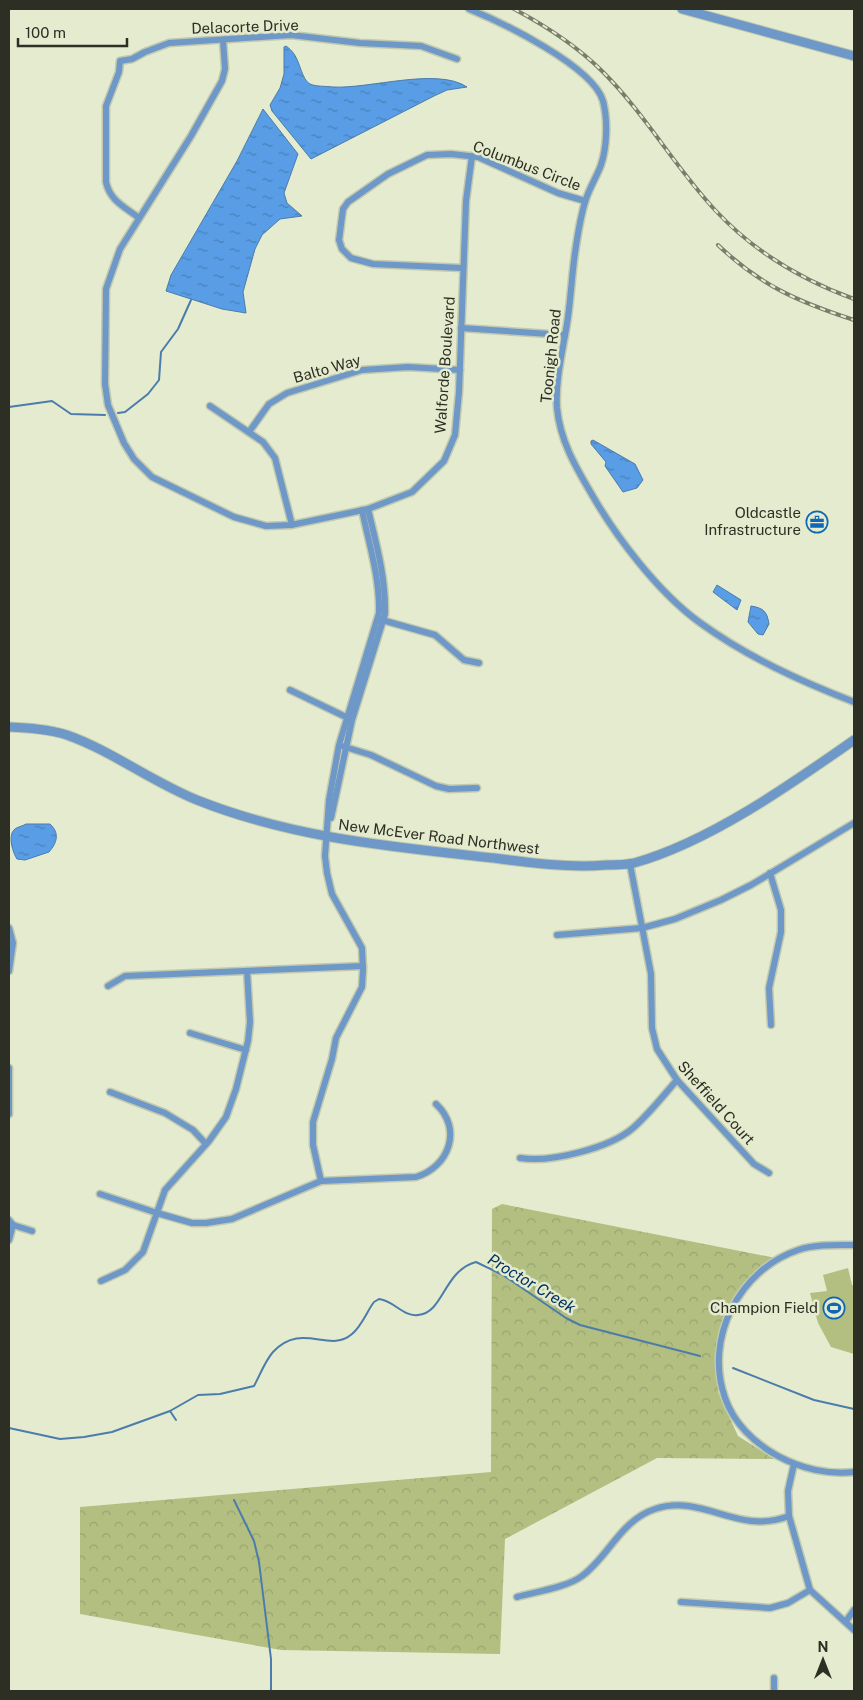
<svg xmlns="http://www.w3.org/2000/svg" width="863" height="1700" font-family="'Public Sans',sans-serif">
<defs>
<pattern id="forest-crowns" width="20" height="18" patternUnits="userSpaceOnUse" patternTransform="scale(1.25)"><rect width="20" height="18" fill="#b2bf81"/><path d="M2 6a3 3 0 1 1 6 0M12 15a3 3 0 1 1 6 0" fill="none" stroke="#99a46f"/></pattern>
<pattern id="water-ripples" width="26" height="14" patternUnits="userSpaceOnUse" patternTransform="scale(1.25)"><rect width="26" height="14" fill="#589de5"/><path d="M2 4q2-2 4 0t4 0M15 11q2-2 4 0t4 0" fill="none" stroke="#4980b9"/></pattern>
</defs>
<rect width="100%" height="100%" fill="#e4ebce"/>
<path fill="url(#forest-crowns)" d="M502,1204L781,1259L749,1278L729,1309L718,1346V1392L738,1436L774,1459L657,1458L505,1539L500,1654L281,1650L80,1614V1507L491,1472L492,1209Z"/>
<path fill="#b2bf81" d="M848,1268L852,1285H854V1354L831,1347L818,1323L810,1293L827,1291L823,1275Z"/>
<g fill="url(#water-ripples)" stroke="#4b7cab">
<path d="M286,46C289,48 292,51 294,54C300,62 302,80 310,84C317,87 327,86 333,87C370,89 437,67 467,87L447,90L434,96L311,159L272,111L270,105L280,88L284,74V47Z"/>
<path d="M263,109L298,154L284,193L287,203L302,216L280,219L262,235L255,249L243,292L246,313L222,309L166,291L171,275L237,161Z"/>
<path d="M593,440L635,464L643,480L637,488L623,492L605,466L606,462L591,444V441Z"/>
<path d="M717,585L741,600L737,610L713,592Z"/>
<path d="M751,606C763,608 767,611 769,624L763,635L758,634L748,622Z"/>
<path d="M26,824H50C60,833 57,843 49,852L25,860L17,859C13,853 7,835 15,829C17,827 23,826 26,824Z"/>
</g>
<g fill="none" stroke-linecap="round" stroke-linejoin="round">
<g stroke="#4b7cab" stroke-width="2">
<path d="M9,407L52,401L71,414L105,415"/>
<path d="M118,413L125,412L148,394L159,380L161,352L178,329L191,300"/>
<path d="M733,1368L814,1400L854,1409"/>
<path d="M170,1411L176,1420"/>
<path d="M9,1428L60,1439L84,1437L112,1432L170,1411L198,1395L220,1394L254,1386C260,1375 265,1361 273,1352C302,1321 329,1354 352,1334C362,1326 367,1311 374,1302L379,1299C393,1300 403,1317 418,1315C444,1313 443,1271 476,1262L503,1275L566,1318L580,1325L700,1356"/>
<path d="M234,1500L254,1541L259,1562L271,1659V1691"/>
</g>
<g stroke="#c3c9af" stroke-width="9">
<g id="minor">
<path d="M469,9C501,22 593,66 603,101C608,120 607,147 601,165C597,176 590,187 586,199C582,211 577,239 575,253C572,274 571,295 568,317C564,346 555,378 557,408C560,440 575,466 591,493C616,537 658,592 699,622C747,657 800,681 854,702"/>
<path d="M223,40L225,69L222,81L191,136L120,249L106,289L105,384L108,405L124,443L134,459L152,477L234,517L266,526L291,525L368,509L412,492L444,461L455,435L459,392L466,201L472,156"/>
<path d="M139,218C125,207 110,201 106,182V106L119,72L120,61L132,59L145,52L169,43L291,35L360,43L421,46L457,59"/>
<path d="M463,268L373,264L351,258L342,249L339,240L343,209L348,202L388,174L427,155L451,154L478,157L558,193L585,201"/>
<path d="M461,328L565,335"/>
<path d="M210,406L263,442L275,458L292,525"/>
<path d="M249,432L269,404L287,393L362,370L408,367L460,370"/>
<path d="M382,620L435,635L464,660L479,663"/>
<path d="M290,690L348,718"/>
<path d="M342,746L371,755L436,786L449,789L477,788"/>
<path d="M331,818L352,720L385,614C386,578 376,543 368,509"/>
<path d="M630,864L651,974L652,1028L657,1049L677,1080L754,1164L769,1173"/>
<path d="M770,873L781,910V932L769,988L771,1025"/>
<path d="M9,928L13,943L9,971"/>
<path d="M557,935L642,928L675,919L721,900L751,885L854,823"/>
<path d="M108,986L125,976L363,966"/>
<path d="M190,1033L246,1050"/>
<path d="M9,1068V1114"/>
<path d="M110,1092L165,1113L193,1130L206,1144"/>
<path d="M520,1158C550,1163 610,1148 633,1128C649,1114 663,1096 677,1080"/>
<path d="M321,1181L313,1145V1122L332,1059L336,1038L362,987L363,970L362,948L332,894L327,873L325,856L329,800L339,745L379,613C380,578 369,544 362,510"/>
<path d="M100,1194L157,1213L192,1223H206L232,1219L321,1181L416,1177C449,1167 463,1129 436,1104"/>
<path d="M9,1220L13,1225L32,1231"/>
<path d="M9,1240L13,1225"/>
<path d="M854,1245C836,1245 815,1244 798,1250C739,1270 704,1338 725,1398C742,1447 804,1478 854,1472"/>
<path d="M101,1281L125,1270L143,1252L165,1190L209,1141L226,1117L236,1089L248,1041L250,1022L247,971"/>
<path d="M794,1464L788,1491L789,1516L810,1590L854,1630"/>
<path d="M517,1597C535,1592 568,1587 582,1576C609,1556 621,1520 655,1509C704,1493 737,1536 789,1516"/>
<path d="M681,1602L770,1608L788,1603L810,1590"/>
<path d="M846,1621L854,1610"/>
<path d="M774,1691V1678"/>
</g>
</g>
<g stroke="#c3c9af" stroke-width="11">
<g id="tertiary">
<path d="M682,9L854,56"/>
<path d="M9,727C28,728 48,729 67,735C112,751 152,782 197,800C292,838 393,847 494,858C531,863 569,868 606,865C615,865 625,865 634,863C709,842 790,785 854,740"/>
</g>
</g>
<use href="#minor" stroke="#6d98c7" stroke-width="6"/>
<use href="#tertiary" stroke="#6d98c7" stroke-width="9"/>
<g stroke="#797d6b" stroke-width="4">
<g id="rail">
<path d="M514,9C546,26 577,46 603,72C645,114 675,167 715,210C753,251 802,280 854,299"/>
<path d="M718,245C761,286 799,302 854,320"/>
</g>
</g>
<use href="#rail" stroke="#e4ebce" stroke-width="2" stroke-dasharray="5.5" stroke-linecap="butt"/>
</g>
<defs>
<g id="office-ring" transform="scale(1.125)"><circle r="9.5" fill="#e4ebce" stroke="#0e68b5" stroke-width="1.5"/><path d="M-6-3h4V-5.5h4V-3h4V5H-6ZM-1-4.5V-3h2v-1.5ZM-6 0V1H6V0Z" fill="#0e68b5"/></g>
<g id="stadium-ring" transform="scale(1.125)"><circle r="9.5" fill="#e4ebce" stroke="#0e68b5" stroke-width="1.5"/><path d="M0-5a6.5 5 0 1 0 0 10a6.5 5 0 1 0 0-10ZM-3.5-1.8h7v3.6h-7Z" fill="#0e68b5"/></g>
</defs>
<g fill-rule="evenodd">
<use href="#office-ring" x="817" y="522"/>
<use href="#stadium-ring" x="834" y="1308"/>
</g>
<g text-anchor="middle" stroke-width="5" stroke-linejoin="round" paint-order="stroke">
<g font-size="15" fill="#2d2f24" stroke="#e4ebce">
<text transform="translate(245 27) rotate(-2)" y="5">Delacorte Drive</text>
<text transform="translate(527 166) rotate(21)" y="5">Columbus Circle</text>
<text transform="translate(551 356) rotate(-84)" y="5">Toonigh Road</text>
<text transform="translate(445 365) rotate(-86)" y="5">Walforde Boulevard</text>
<text transform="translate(327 369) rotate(-16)" y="5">Balto Way</text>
<text transform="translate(439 837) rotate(7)" y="5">New McEver Road Northwest</text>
<text transform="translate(716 1103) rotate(48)" y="5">Sheffield Court</text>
</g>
<g font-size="15" fill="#2d2f24" stroke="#e4ebce" text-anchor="end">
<text x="801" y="518">Oldcastle<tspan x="801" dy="17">Infrastructure</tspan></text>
<text x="818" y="1313">Champion Field</text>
</g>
<g font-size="16" font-style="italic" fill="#00325f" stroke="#e4ebce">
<text transform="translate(532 1283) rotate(31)" y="6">Proctor Creek</text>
</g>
</g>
<rect width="863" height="1700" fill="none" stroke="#2d2f24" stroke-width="20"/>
<g transform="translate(823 1660)" stroke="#e4ebce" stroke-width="4" paint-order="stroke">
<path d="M0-4L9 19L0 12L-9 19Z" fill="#2d2f24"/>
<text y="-8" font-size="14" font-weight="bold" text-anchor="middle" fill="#2d2f24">N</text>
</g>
<path d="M18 38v8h109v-8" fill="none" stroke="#2d2f24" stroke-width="2.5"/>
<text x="25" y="38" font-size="15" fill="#2d2f24" stroke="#e4ebce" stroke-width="4" paint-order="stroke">100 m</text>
</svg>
